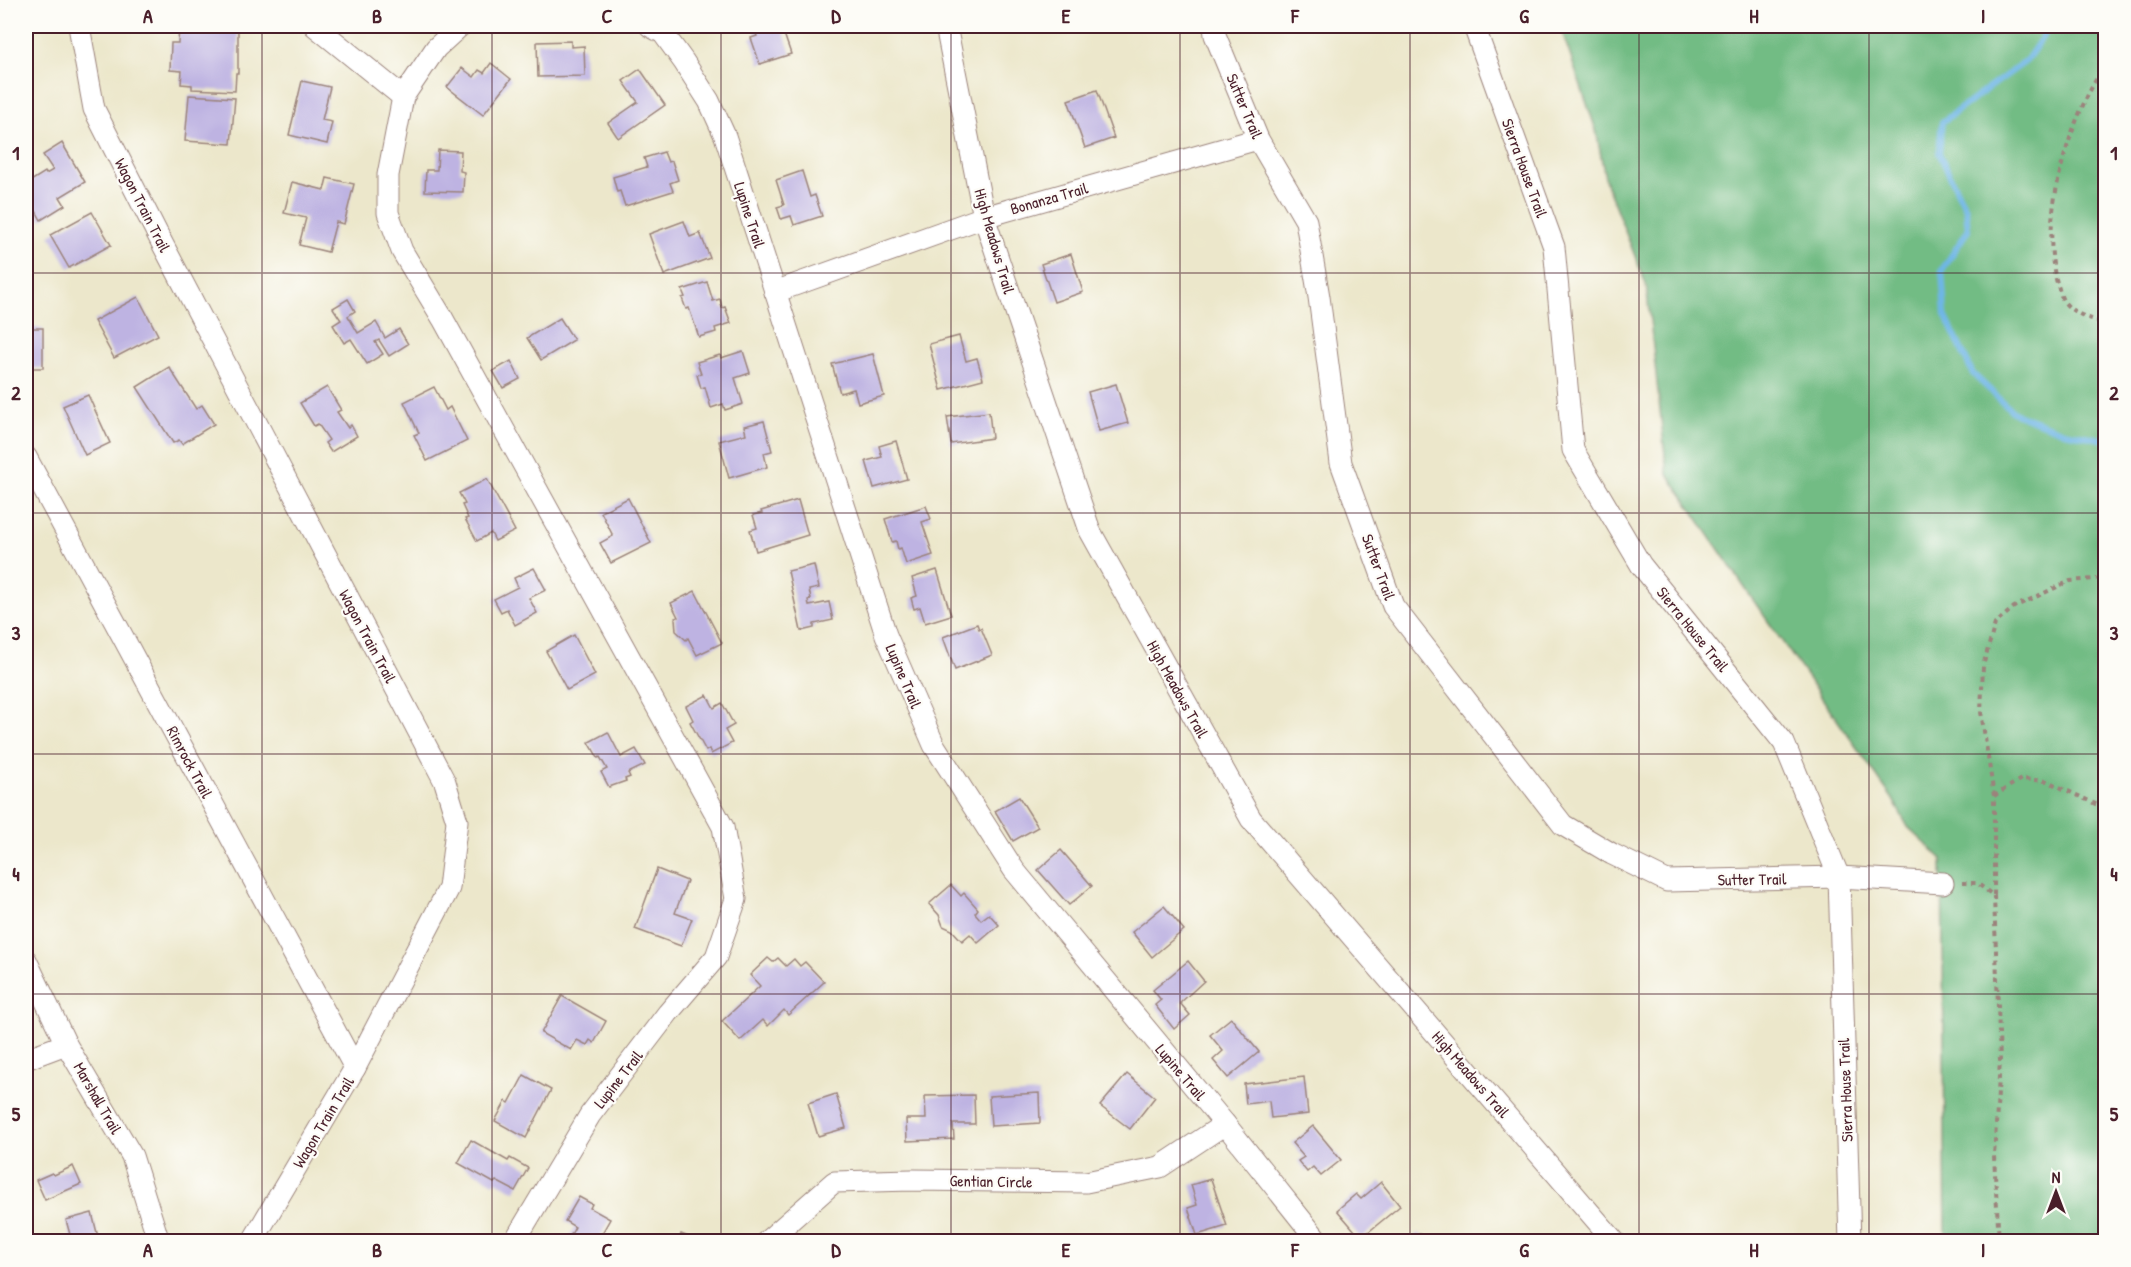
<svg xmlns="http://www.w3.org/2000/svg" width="2131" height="1267" font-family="'Patrick Hand',sans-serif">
<rect width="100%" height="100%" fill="#fdfcf7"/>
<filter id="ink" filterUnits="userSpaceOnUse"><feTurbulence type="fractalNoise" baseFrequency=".0167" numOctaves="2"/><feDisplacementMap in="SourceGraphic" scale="12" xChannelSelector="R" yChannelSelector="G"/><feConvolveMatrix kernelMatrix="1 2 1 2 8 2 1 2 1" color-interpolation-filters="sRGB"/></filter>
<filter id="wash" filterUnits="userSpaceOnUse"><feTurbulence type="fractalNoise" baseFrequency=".008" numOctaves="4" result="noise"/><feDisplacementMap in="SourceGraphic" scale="24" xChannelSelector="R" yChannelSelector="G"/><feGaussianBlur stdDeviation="1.35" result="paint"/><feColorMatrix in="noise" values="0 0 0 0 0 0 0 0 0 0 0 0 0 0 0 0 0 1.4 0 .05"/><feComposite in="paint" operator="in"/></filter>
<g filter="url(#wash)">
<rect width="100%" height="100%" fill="#ece7cb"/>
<path fill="#72bc84" stroke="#5e6e58" stroke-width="1.5" d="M1560,26H2105V1241H1946L1942,859L1908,827L1892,798L1751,597L1667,473L1646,284L1606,183L1596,130Z"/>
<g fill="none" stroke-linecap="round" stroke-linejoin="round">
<path stroke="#6eb6e6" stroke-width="6" d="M2050,26L2026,61L1942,122L1939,153L1966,209L1968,230L1942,270L1945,315L1973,374L2014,413L2064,432L2106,440"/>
</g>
<g id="blocks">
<g fill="#beb3e2">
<path d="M194,26H238V73H236L235,91L192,89V85L181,84L182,71L170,70L171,43H178L179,28H194Z"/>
<path d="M753,26H779L780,28H782L791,54L760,64L751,38L757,36Z"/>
<path d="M571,41V47L584,46L585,76L538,77L537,42Z"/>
<path d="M26,44H27L32,94L26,95Z"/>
<path d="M491,63L511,79L483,115L447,87L462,68L474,77L479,70L484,73Z"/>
<path d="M640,69L665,105L618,138L608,123L638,102L623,81Z"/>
<path d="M302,81L330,87L322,120L332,122L327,144L289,135Z"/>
<path d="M1097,90L1114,138L1085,148L1068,100Z"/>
<path d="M189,95L235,98L231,144L185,141Z"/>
<path d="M62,143L85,182L60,197L65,205L41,220L26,193V184L45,172L46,174L53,170L43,155Z"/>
<path d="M438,150L461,151L460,171L464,172L463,192L425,191L426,170H437Z"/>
<path d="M664,152L668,162L672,161L678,180L670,183L673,191L625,206L620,191L617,192L613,177L647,167L644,158Z"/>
<path d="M802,171L810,197L815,195L822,216L794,225L791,216L781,219L777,207L784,205L776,180Z"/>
<path d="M327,178L354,184L344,224L336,222L328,252L299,245L306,218L284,213L292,182L324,190Z"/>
<path d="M92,212L111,245L69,268L50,235Z"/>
<path d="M684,221L690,237L700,233L710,258L664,275L649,234Z"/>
<path d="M1071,254L1083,292L1054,302L1041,264Z"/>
<path d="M707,282L713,301L720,299L722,308L725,307L731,323L715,328L716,332L699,337L689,308L686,309L682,298L685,297L682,290Z"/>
<path d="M138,297L158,335L114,358L94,321Z"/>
<path d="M348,299L355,311L348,316L358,333L376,322L385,338L399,329L408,344L389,356L379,340L375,342L383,354L367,364L351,339L344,343L333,325L341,320L333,308Z"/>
<path d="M560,318L574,340L541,360L527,338Z"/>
<rect x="26" y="328" width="17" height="40"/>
<path d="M959,336L966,361L977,358L983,379L941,390L929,344Z"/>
<path d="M743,351L750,373L735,378L743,404L725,410L723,404L711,408L705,387L701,388L697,375L701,374L697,362L720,355L721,358Z"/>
<path d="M873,354L884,396L858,403L854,389L840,393L832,364Z"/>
<path d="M511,361L520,379L503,388L493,371Z"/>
<path d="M169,367L196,409L202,405L214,424L182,444L179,440L173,443L137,387Z"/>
<path d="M1116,384L1128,423L1099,431L1088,392Z"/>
<path d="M327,387L341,410L337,412L348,428L351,425L357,436L331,452L325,443L329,440L318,424L314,426L300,403Z"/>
<path d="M434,387L446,410L450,407L467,441L427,461L414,435L419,433L404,402Z"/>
<path d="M88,395L110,443L85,455L63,406Z"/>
<path d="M989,412L992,438L951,444L947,417Z"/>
<path d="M764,421L772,451L764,453L767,467L729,478L719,441L746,434L744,426Z"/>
<path d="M896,441L907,479L874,488L866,461L882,457L879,446Z"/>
<path d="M487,479L515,531L495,541L491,533L477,541L465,519L468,518L462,505L465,504L459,493Z"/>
<path d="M628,498L651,543L611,563L600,543L613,536L601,512Z"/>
<path d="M798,500L808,535L756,551L750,530L757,528L753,515L762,513L761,511Z"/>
<path d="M926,506L931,519L922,522L933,555L906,564L901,548L898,549L896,541L892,542L885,519Z"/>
<path d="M814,565L819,588L809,590L811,599L808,600L809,606L829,602L833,620L814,624V628L801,631L788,571Z"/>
<path d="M534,568L546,590L529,598L537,613L515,625L507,609L501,612L494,599L518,587L514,578Z"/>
<path d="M937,570L951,615L925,623L920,607L914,609L911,598L917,596L912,578Z"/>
<path d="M695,591L722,643L697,655L688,638L686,640L676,631L675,618L678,617L671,603Z"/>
<path d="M977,624L979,629L981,628L992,655L955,670L943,637Z"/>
<path d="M574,635L595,675L567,690L546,651Z"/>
<path d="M707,695L714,708L722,703L734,725L725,730L732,743L711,754L709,749L706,751L690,722L693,720L686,706Z"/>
<path d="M608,732L621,757L636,749L645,765L628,773L630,777L625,779L626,781L609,787L601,772L607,769L600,757L598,758L589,742Z"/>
<path d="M1019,797L1038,827L1013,841L995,811Z"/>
<path d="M1061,850L1092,886L1069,905L1038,870Z"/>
<path d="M657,869L687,881L675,913L692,919L681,946L635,929Z"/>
<path d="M951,885L961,896L964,893L978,909L975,913L981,920L989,914L999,925L978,943L970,934L962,941L952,930L943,926L939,915L929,904Z"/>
<path d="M1164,906L1184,930L1152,957L1132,932Z"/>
<path d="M768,958L773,962L778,958L786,966L794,959L800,966L805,962L824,982L788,1015L784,1010L768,1026L763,1020L740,1041L722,1021L760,986L750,975Z"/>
<path d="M1188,961L1204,981L1180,1003L1190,1015L1174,1029L1155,1005L1161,1000L1153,990Z"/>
<path d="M562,996L606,1021L594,1043L590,1040L587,1045L577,1040L571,1050L541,1033Z"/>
<path d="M1231,1018L1259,1052L1228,1078L1213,1060L1223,1051L1210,1035Z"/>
<path d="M1127,1074L1155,1097L1130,1129L1100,1106Z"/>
<path d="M524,1075L551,1090L526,1138L495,1121L506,1101L509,1103Z"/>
<path d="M1304,1077L1308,1114L1271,1118L1269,1101L1246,1104L1244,1084Z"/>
<path d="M1039,1093L1040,1123L991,1126L989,1096Z"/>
<path d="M836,1094L846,1128L818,1136L808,1103Z"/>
<path d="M974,1095L975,1124H953L954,1139L907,1141L906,1119H926L925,1096Z"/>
<path d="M1313,1126L1341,1160L1321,1176L1313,1167L1307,1172L1298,1161L1304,1157L1292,1143Z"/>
<path d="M471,1140L508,1161L510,1158L528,1168L515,1191L496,1181L494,1183L458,1163Z"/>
<path d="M73,1166L81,1184L45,1200L36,1180L52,1173L54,1175Z"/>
<path d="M1211,1179L1227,1226L1197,1235L1188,1208L1197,1205L1191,1185Z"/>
<path d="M1381,1182L1400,1206L1361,1238L1337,1210L1356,1194L1361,1199Z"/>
<path d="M579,1197L592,1204L590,1208L610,1219L597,1242H567L575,1227L565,1221Z"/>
<path d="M92,1213L98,1237H102L103,1242H72L66,1220Z"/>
<path d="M1419,1233L1425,1242H1407Z"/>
<path d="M681,1234L699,1241V1242H678Z"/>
</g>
</g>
</g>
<g filter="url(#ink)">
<use href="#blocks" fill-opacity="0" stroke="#9b837b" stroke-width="1.5"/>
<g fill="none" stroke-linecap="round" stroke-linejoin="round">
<g stroke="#9b837b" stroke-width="23">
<g id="street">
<path d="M79,26L94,109L162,243L445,782L457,821L449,888L355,1068L252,1242"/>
<path d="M315,26L403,97"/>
<path d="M460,26L436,48L403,97L388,175V213L402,251L443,319L723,827L736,899L716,957L668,1013L590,1115L514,1242"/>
<path d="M650,26L663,33L684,62L709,101L725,136L886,635L934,745L1014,870L1225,1124L1319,1242"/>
<path d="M946,26L984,217L1090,531L1251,819L1615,1242"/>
<path d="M1214,26L1215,35L1258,139L1306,221L1319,297L1341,463L1393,606L1563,825L1612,854L1667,881L1839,877L1943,883"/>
<path d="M1474,26L1554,247L1573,450L1641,565L1784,743L1839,877L1850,1242"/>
<path d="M775,292L984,217L1258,139"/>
<path d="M26,457L355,1068"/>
<path d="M26,960L66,1044L132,1156L159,1242"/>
<path d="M26,1059L66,1044"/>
<path d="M766,1242L834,1182L912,1180L1086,1182L1160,1167L1225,1124"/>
</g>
</g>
<g stroke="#9b837b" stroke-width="4" stroke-dasharray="4.5 4.5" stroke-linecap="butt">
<path d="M2106,64C2069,117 2037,223 2058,286C2060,291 2061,299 2065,303C2075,315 2091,319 2106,323"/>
<path d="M1994,796L2021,779L2047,781L2106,809"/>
<path d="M1962,883H1977L1994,896L2000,1061L1994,1156L1999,1242"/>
<path d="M1994,895V796L1981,712L1983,666L1995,624L2014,607L2070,581L2106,578"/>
<path d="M1998,1234L2014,1242"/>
</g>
<use href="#street" stroke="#fff" stroke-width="21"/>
</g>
</g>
<path fill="none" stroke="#4a1f2b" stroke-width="1.5" stroke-opacity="0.55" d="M262,26V1242M492,26V1242M721,26V1242M951,26V1242M1180,26V1242M1410,26V1242M1639,26V1242M1869,26V1242M26,273H2106M26,513H2106M26,754H2106M26,994H2106"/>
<g text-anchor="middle" stroke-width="4.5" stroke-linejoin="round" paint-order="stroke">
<g font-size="16" fill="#4a1f2b" stroke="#fdfcf7">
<text transform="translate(1245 106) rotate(67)" y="6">Sutter Trail</text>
<text transform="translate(1525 168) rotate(70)" y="6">Sierra House Trail</text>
<text transform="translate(1049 198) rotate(-16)" y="6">Bonanza Trail</text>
<text transform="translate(143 205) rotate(63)" y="6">Wagon Train Trail</text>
<text transform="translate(750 215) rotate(72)" y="6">Lupine Trail</text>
<text transform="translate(995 241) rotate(74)" y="6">High Meadows Trail</text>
<text transform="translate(1379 567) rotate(70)" y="6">Sutter Trail</text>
<text transform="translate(1693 629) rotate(51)" y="6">Sierra House Trail</text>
<text transform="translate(368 636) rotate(62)" y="6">Wagon Train Trail</text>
<text transform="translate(904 676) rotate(67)" y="6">Lupine Trail</text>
<text transform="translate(1178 689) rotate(61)" y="6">High Meadows Trail</text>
<text transform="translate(190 762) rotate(62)" y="6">Rimrock Trail</text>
<text transform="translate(1752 879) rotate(-1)" y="6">Sutter Trail</text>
<text transform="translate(1181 1072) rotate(50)" y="6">Lupine Trail</text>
<text transform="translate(1471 1074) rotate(49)" y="6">High Meadows Trail</text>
<text transform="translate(618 1079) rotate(-52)" y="6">Lupine Trail</text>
<text transform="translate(1845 1090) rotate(-92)" y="6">Sierra House Trail</text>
<text transform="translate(98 1098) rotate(60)" y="6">Marshall Trail</text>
<text transform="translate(323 1122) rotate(-59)" y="6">Wagon Train Trail</text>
<text transform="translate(991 1181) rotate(1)" y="6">Gentian Circle</text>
</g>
</g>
<rect width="2131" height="1267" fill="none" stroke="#fdfcf7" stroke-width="66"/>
<g transform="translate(2056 1192)" stroke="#fdfcf7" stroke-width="4.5" paint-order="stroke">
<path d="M0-4.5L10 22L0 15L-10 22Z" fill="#4a1f2b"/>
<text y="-9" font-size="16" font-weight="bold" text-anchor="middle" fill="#4a1f2b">N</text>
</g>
<rect x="33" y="33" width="2065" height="1201" fill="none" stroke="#4a1f2b" stroke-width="2"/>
<g font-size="20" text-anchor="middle" font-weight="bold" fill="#4a1f2b">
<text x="148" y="23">A</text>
<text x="377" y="23">B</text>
<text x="607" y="23">C</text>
<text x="836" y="23">D</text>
<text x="1066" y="23">E</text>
<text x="1295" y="23">F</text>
<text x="1524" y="23">G</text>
<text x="1754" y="23">H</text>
<text x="1983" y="23">I</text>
<text x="16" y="160">1</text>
<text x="2114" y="160">1</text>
<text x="16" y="400">2</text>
<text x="2114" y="400">2</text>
<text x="16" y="640">3</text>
<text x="2114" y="640">3</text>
<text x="16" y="881">4</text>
<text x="2114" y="881">4</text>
<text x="16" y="1121">5</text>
<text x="2114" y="1121">5</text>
<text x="148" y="1257">A</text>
<text x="377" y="1257">B</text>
<text x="607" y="1257">C</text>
<text x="836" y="1257">D</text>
<text x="1066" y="1257">E</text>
<text x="1295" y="1257">F</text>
<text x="1524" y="1257">G</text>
<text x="1754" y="1257">H</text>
<text x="1983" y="1257">I</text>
</g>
</svg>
